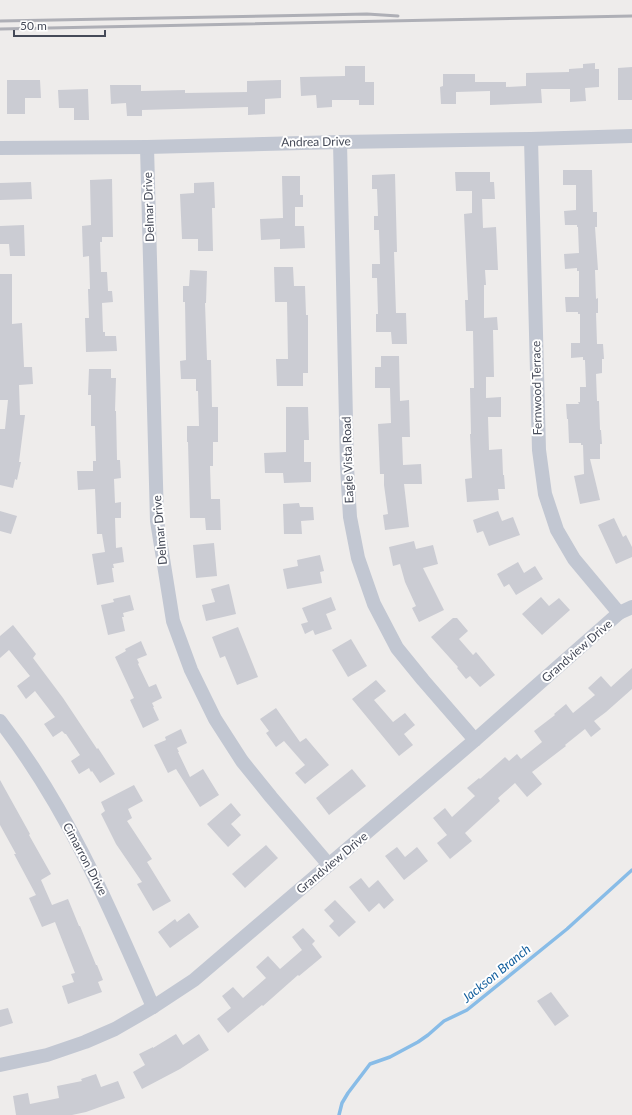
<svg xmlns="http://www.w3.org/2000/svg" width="632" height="1115" font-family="Lato,sans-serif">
<rect width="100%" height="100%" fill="#eeeceb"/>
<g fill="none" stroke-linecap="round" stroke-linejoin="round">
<path stroke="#88bce7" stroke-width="3.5" d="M339,1115L342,1103L348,1093L370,1064L390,1057L418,1042L428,1035L444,1021L467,1010L567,929L632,870"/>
</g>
<g fill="#cbccd3">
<path d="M595,63V69H599V87L585,88L586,101L570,102V89H541L542,103L490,105V91L456,92V104H441L440,87L443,86V74H475V82H506V87L526,86V73L569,72V69L583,68V64Z"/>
<path d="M345,66H365V82H374V105H359V100H332V107L317,108L316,95L301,96L300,77L345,76Z"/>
<path d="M632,67V100H618V68Z"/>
<path d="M7,80H40L41,98H25V114H7Z"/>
<path d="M281,80V98L265,99V114L248,115V107L142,110V116H127L126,103L111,104L110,85H141V91L185,90V93L247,92V81Z"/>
<path d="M88,89L89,120H74V108H59L58,90Z"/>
<path d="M563,170H592L593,212H597V227H595L598,270H595L596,299L598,298V313H596L597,344H603L604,359H602V373L596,374L597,401H599L600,430H601L602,444H600V459H590L600,500L580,504L574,476L584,474L583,445H581V443H569L568,419H567L566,404H579L578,402H580V387H586L585,360H583V357L571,358V343H580V314H578V312H566L565,297H579V271H577V268L565,269L564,254L579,253L578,227H577V225H565L564,211L576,210V185H563Z"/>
<path d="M455,172H490V182H494L495,199H482L483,228L496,227L498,270H485L486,285H484V318L497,317L498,330H493L494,377H486V398L501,397V417H488L489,450L502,449L503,475H504L505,489H498L499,500L467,502L465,479L472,478L470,434H471L470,388H474L473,331H466L465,300H468L464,214L472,213V191H456Z"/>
<path d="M395,174L397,252H394L396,313H406L407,344H392L391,332H376V314H378L377,278H372V264H380L379,230H374V216H378L377,189H372V175Z"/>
<path d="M282,176H300V195H303V207H295V226H304L305,248L280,249V239L261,240L260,219L283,218Z"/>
<path d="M112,179L113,237H102V242H100L101,272H107L108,291H112L113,302L102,303L103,332H105V336H116L117,351L86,352L85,318H89L88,289H90L89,256L83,257L82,226L91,225L90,180Z"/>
<path d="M31,182L32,199L0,200V183Z"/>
<path d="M214,182L215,208H212L213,251H198V239H182L180,194L194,193V183Z"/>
<path d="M24,225L25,256H10L9,244H0V226Z"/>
<path d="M274,267H293L294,286H305L306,315H308V373H303V386H277L276,359H288L287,302H275Z"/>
<path d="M190,270L207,271L206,303H205L207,360H211L212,407H218V442H213V466H210L211,499H220L221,530H206L205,518H190L188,442H187V426H199L198,391H196V379H181L180,361L186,360L185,302H183V286H189Z"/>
<path d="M0,274H12V324L22,323L24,367H32L33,384L19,385L20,415H25L19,462H21L17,480L15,479L13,488L0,485V429H5L8,400H0Z"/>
<path d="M381,356H399L400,401L409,400L410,437H402L403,465L421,464L422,484H404L409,527L385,530L383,515L388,514L384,485V474H380L378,424L391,423L390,388H375V367H381Z"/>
<path d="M89,369H111V378H116L115,411H116L117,460H120L121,478L114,479L115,503L121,502V518H115L116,548L122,547L124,562L113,564L114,568H112L114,582L97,585L92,554L105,552L102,534H97L95,489L78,490L77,471H93V461H96L95,426H91V395H88Z"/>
<path d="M286,407H308L309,440H304V462H311V482L284,483L283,473H265L264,453L286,452Z"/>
<path d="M299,503L300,507H313L314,520L301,521L302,534H284L283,504Z"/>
<path d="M0,511L17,516L11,534L0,531Z"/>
<path d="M498,511L502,521L513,517L520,535L489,546L483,531L477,533L473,520Z"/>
<path d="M614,518L623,537L626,535L632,547V557L616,564L598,525Z"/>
<path d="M414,541L416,549L433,545L438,564L423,568L444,610L419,622L412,608L416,606L405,582L400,564L393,566L389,547Z"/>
<path d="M214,543L217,576L196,578L193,545Z"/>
<path d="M320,555L324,571L320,572L322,583L287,589L283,569L298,566L297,560Z"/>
<path d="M518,562L524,573L535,566L543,579L516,595L509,584L504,587L497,574Z"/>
<path d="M229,584L236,614L206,621L202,605L215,602L211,589Z"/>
<path d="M130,595L134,610L123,613L124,617H122L125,631L108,635L101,605L114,602L113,599Z"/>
<path d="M331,597L336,610L326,614L332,629L315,635L313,630L305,634L301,624L308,622L302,608Z"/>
<path d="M541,597L549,606L559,598L570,610L542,635L522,614Z"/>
<path d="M453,618H457L468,631L459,639L473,655L476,652L495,675L480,687L470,676L466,679L457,668L458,667L431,637Z"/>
<path d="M13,625L36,654L33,658L63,698L97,749L98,748L115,774L100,783L92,771L91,772L89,768L79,774L71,761L80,755L66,734H65L62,731L53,737L44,724L55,717L35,691L26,699L17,686L30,676L9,650L0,658V636Z"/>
<path d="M238,627L258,677L237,685L225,656L220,658L212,637Z"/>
<path d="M351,639L367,666L348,677L332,650Z"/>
<path d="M141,641L147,655L137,659L139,663L138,664L149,687L156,684L162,698L152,703L154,707H153L159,720L143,728L130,700L134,698L115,657L126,651L125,649Z"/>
<path d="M632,668V689L606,712L594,721L601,729L591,737L585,729L565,745L566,746L532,772L542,784L527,797L515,783L498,798L500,801L465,833L472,841L450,859L437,843L447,835L433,818L445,808L452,817L475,796L467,788L479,778L480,779L505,757L509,761L517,754L521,759L542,742L534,731L555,715L554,714L566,704L573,713L595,695L588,688L601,676L611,687Z"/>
<path d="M376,680L386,691L374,700L393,722L405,713L415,725L404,734L413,745L399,756L352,699Z"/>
<path d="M276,708L300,742L306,738L329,765L305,784L295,773L305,765L284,741L276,747L266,733L269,731L260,719Z"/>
<path d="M181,729L187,743L177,748L179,752H178L190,777L203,769L219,795L200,807L176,769L168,773L154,745L166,740L165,737Z"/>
<path d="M352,769L366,786L329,815L316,798Z"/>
<path d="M0,780L30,834L29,835L51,874L41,880L52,905L68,899L79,926H80L96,965H97L103,980L98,982L102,992L68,1004L62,986L74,982L71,974L75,973L55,922L42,927L29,898L36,895L14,854H16L0,825Z"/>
<path d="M134,785L143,801L128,809L132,818L127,821L152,859L147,862L171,901L153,911L137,884L142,882L116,844L101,814L105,811L101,802Z"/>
<path d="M231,803L241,815L231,824L241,835L228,847L207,824Z"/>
<path d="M266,845L278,858L245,888L232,874Z"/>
<path d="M397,847L405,857L417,847L428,861L404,880L385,856Z"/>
<path d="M361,878L369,888L378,880L394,900L384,909L379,903L369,912L349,887Z"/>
<path d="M335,900L356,922L339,937L329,926L334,921L324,910Z"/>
<path d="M189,913L199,927L170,948L158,932L175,919L177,922Z"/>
<path d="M303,928L315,941L312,944L322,957L299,976L298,975L263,1006L262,1005L228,1033L217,1019L231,1008L222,996L233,987L243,998L266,978L256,967L268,956L280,969L302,950L292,937Z"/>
<path d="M551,992L569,1016L555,1026L537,1001Z"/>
<path d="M8,1008L13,1023L0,1027V1010Z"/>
<path d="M176,1034L183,1045L199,1034L209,1050L180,1069L142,1089L133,1072L145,1065L139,1054L153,1047V1048Z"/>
<path d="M96,1074L101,1087L118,1081L125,1098L86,1112L72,1115H16L13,1096L28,1093L30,1104L59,1098L57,1086L82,1081L81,1079Z"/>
</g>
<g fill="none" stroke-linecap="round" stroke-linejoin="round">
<g stroke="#c2c7d2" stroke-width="14">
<path d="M531,139L539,450L545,494L557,530L574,559L619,613"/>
<path d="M340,142L347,467L350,517L358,558L374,604L397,648L423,680L475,740"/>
<path d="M147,147L157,521L173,621L191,670L215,719L242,761L271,797L329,865"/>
<path d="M0,148L147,147L340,142L531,139L632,136"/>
<path d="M0,721C67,807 110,908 153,1007"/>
<path d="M0,1065L47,1055L85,1042L115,1029L153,1007L194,980L475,740L619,613L632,607"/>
</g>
<g stroke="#aeafb6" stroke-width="3">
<path d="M0,21L320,15L367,14L398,16"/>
<path d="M0,29L632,16"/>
</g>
</g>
<g text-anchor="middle" stroke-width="4" stroke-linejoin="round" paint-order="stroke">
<g font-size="12" fill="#454a58" stroke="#fff">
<text transform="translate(316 142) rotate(-1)" y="4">Andrea Drive</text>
<text transform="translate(149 207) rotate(-92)" y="4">Delmar Drive</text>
<text transform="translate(537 388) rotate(-91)" y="4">Fernwood Terrace</text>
<text transform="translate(348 460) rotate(-92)" y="4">Eagle Vista Road</text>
<text transform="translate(160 530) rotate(-95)" y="4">Delmar Drive</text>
<text transform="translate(577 651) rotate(-41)" y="4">Grandview Drive</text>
<text transform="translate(85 859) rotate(62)" y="4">Cimarron Drive</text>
<text transform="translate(332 863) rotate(-40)" y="4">Grandview Drive</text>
</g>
<g font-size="13" font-style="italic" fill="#125e9d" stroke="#fff">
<text transform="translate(496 973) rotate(-39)" y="5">Jackson Branch</text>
</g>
</g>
<path d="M14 30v6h91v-6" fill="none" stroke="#454a58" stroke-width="2"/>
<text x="20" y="30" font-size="12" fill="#454a58" stroke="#ffffff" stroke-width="3" paint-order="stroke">50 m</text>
</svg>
